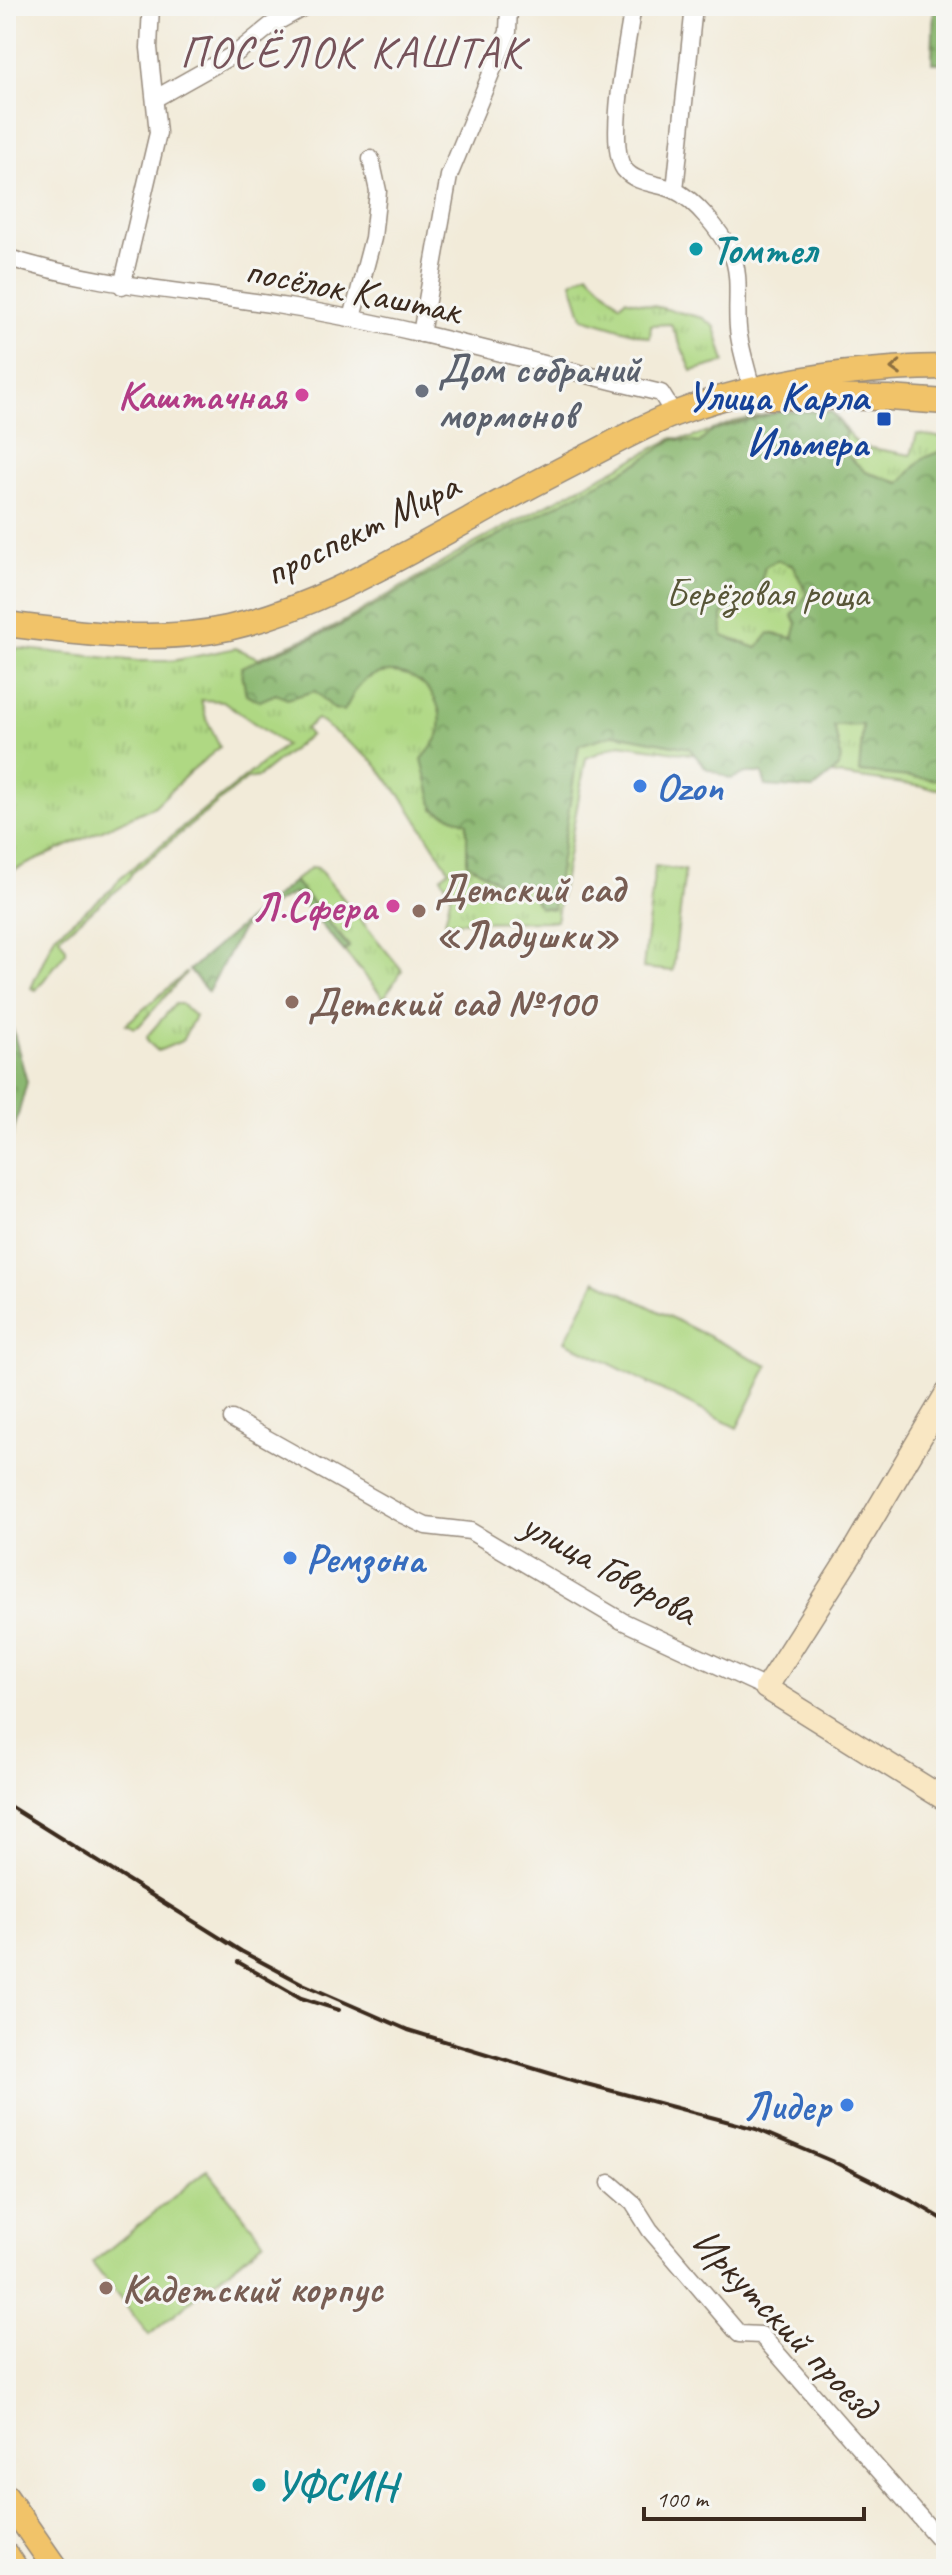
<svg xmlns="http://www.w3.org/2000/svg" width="952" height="2575" font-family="Caveat,sans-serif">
<defs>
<pattern id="grass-tufts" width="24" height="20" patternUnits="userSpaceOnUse" patternTransform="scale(2)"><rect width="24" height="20" fill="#afd883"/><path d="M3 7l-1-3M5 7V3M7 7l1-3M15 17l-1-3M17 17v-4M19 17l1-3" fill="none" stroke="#97ba71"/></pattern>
<pattern id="forest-crowns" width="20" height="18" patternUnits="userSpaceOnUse" patternTransform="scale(2)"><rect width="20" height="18" fill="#8bb871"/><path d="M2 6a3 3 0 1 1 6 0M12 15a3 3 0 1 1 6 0" fill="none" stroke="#73965c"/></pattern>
</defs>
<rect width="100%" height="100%" fill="#f6f6f2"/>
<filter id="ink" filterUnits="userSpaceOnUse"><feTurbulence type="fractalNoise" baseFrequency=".0125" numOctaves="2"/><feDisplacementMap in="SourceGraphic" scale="16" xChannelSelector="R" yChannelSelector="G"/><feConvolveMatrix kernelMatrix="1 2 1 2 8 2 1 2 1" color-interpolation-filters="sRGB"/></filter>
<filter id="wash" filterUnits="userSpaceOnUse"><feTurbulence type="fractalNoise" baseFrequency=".006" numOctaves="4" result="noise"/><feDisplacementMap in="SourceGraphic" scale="32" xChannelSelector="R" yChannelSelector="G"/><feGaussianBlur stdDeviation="1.8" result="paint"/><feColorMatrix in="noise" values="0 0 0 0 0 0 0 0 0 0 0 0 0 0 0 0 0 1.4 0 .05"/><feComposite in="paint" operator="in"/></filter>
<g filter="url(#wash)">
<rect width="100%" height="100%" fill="#f2ebd9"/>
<g fill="url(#grass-tufts)" stroke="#758150" stroke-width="2">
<path d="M588,273L620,304L625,299L703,318L715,327L725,362L692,371L671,324L651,325L650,338L583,318L572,282Z"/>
<path d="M782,411H831L859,446L911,455L917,434L946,438V790L620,744L586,758L556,921L445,922L451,893L441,877L449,870L407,804L373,761L317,719L305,729L310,735L258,777L247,779L132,873L127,882L59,937L66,948V952L36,990L31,988L55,935L113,888L120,878L285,745L223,701L201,700L206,718L220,747L190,772L155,806L6,874V647L138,661H172L236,648L258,658L334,627L475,543L673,438H691L733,422Z"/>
<path d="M655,866L685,870L673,971L643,968Z"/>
<path d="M312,867L318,868L402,970L384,998L344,951L349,946L294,881Z"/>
<path d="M187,972L139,1026L134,1028L126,1024Z"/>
<path d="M175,1004H181L195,1016L182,1041L158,1051L148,1042L147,1036Z"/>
</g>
<g fill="url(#forest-crowns)" stroke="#637148" stroke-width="2" fill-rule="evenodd">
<path d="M934,6H946V63H932Z"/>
<path d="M783,411L831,412L846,433L839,448L866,472L900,483L923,458L946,449V774L940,780L859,772L863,725L834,726C843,768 848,761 813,789L766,786L762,773H746L731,779L706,768L689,748L615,734L579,745L553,909L539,907L528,885L514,892L467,863V823L434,809L422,759C428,751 437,743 439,733C450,692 401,655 365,680C356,685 350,702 344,711L334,709L315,691L287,699L276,694L260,701L246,694L241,667L336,628L478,546L636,464L674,439L699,443L713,430ZM777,560L793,566L807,594L792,616L797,623L793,638L769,633L757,648L723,636L722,615L743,600L755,605L765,567Z"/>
<path d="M294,881L349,947L344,951L294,893L270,906L241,930L208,992L189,970Z"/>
<path d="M6,1016L12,1027L27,1082L6,1159Z"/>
</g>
<g fill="#afd883" stroke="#758150" stroke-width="2">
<path d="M596,1280L768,1366L737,1428L565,1341Z"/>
<path d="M207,2170L264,2241L149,2335L92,2263Z"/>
</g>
</g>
<g filter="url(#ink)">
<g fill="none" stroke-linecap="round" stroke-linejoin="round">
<g stroke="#968a7c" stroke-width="19">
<g id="street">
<path d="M633,6C628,39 606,144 624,169C636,184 658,183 674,190C696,200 720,231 731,252C743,278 734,308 739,336C742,354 748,372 752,390"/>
<path d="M156,98L238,52L270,26L306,6"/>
<path d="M675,190L694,6"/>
<path d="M6,257C98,287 193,291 288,307C414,327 537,364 661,393L674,414"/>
<path d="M122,286L158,133L149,48L151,6"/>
<path d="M352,318L373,238L378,191L371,159"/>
<path d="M421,334L449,176L508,32L509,6"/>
<path d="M232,1419L403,1515L426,1526L470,1531L622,1621L766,1688"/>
<path d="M610,2183L633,2203L650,2230L739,2334L761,2335L946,2547"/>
</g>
</g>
<g stroke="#968a7c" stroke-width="25">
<path id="secondary" d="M946,1394L852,1553L766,1688L946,1800"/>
</g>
<g stroke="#968a7c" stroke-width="27">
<g id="primary">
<path d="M770,397L889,398L946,402"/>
<path d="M6,624C80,633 155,644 228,628C315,608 393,561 470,519C510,496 551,475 592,454C619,440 646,425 674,414C761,381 853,368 946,367"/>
<path d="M6,2497L56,2569"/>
<path d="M6,2554L16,2569"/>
</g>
</g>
<use href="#street" stroke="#fff" stroke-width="16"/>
<use href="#secondary" stroke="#f9e7c3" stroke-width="22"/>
<use href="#primary" stroke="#f1c369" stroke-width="24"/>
<g stroke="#3b2a1e" stroke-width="4">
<path d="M6,1804L241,1951L303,1984L408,2030L575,2081L756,2129L836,2163L912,2201L946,2221"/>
<path d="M238,1962L301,1998L339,2010"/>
</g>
</g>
<defs><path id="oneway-chevron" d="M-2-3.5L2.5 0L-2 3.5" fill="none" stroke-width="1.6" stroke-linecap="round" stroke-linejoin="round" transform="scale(2)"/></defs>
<use stroke="#8d6f40" href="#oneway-chevron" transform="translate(896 368) rotate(178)"/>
</g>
<g fill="#0f9aa8" stroke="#f6f6f2" stroke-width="3">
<circle cx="696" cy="249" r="8"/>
<circle cx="259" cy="2485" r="8"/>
</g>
<circle fill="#6b7280" stroke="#f6f6f2" stroke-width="3" cx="422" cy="391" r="8"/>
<g fill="#d1479c" stroke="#f6f6f2" stroke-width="3">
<circle cx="302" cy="395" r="8"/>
<circle cx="393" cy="906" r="8"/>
</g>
<rect fill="#1a4fb4" stroke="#f6f6f2" stroke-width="3" x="876" y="411" width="16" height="16" rx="4"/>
<g fill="#3f7fe0" stroke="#f6f6f2" stroke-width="3">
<circle cx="640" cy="786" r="8"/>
<circle cx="290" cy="1558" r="8"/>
<circle cx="847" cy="2105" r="8"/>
</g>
<g fill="#8d6e63" stroke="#f6f6f2" stroke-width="3">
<circle cx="419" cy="911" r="8"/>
<circle cx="292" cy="1002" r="8"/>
<circle cx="106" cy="2288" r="8"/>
</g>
<g text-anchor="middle" stroke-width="6" stroke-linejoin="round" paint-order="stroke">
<g font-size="40" font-weight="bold" fill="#0d838f" stroke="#f6f6f2" text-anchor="start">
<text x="712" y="263">Томтел</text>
<text x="275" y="2499">УФСИН</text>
</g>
<g font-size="40" fill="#3b2a1e" stroke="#f6f6f2">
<text transform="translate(353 289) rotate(11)" y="14">посёлок Каштак</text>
<text transform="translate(361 528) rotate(-26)" y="14">проспект Мира</text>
<text transform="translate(610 1567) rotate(29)" y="14">улица Говорова</text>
<text transform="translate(786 2323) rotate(46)" y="14">Иркутский проезд</text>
</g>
<g font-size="40" font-weight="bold" fill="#5b616d" stroke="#f6f6f2" text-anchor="start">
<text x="438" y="382">Дом собраний<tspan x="438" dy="46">мормонов</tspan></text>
</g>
<g font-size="40" font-weight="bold" fill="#b23c85" stroke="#f6f6f2" text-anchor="end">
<text x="286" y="409">Каштачная</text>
<text x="377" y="920">Л.Сфера</text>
</g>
<g font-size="40" font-weight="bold" fill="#164399" stroke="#f6f6f2" text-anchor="end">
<text x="868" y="410">Улица Карла<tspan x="868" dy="46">Ильмера</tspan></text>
</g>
<g font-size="40" fill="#585637" stroke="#f6f6f2">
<text x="767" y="606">Берёзовая роща</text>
</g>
<g font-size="40" font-weight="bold" fill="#366cbe" stroke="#f6f6f2" text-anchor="start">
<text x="656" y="800">Ozon</text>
<text x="306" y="1572">Ремзона</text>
<text x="831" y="2119" text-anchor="end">Лидер</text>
</g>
<g font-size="40" font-weight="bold" fill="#785e54" stroke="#f6f6f2" text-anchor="start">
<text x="435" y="902">Детский сад<tspan x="435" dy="46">«Ладушки»</tspan></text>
<text x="308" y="1016">Детский сад №100</text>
<text x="122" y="2302">Кадетский корпус</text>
</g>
<g font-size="44" letter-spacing="2" fill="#76535a" stroke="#f6f6f2">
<text x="352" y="67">ПОСЁЛОК КАШТАК</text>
</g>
</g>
<rect width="952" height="2575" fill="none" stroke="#f6f6f2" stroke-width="32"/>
<path d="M644 2507v12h220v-12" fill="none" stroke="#3b2a1e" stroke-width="4"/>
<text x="656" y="2507" font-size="24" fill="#3b2a1e" stroke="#f6f6f2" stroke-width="6" paint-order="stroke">100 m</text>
</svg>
